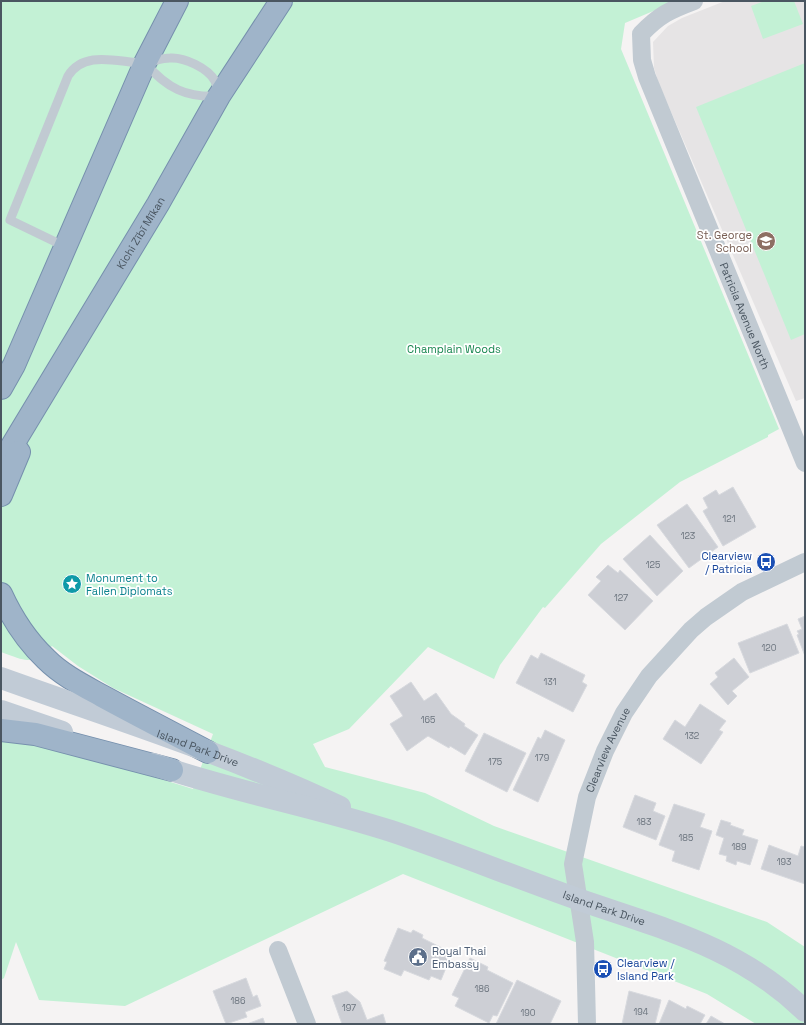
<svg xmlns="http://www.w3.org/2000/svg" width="806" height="1025" font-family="'Space Grotesk',sans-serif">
<rect width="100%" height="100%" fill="#f5f3f3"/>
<path fill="#e6e4e5" d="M725,1H805V398L796,401L659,84L654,68L653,42L668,26L682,18Z"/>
<g fill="#c3f1d5">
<path d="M1,1H677L625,23L621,49L779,429L768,435V437L680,482L601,544L545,608L543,607L500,665L494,679L428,647L349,729L313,744L325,767L425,793L494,826L767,922L805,947V1024H756L707,994L403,874L125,1006L39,1000L16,942L4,978L1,980V741C66,744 131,770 193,789L213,734L113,688L78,666L52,646C29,665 29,662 1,652Z"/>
<path d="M765,1H794L803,24L763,39L751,6Z"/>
<path d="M805,63V334L791,340L696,107Z"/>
</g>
<g fill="#cdcfd5" stroke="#d7d9de">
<path d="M733,487L756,527L723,546L703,511L708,508L703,498L716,490L719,495Z"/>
<path d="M687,504L718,547L689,568L657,525Z"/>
<path d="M650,535L683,571L657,596L623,559Z"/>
<path d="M608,565L618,573L620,570L653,601L625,630L588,595L601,581L596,577Z"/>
<path d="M805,616V656L797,635L799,634L797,631L802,629L798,619Z"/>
<path d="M787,624L799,653L750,673L738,643Z"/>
<path d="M541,653L585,675L582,682L587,685L573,712L516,683L531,655L538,659Z"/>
<path d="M734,658L749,677L732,691L737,696L728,705L710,684L718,677L715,673Z"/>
<path d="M411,682L424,701L436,693L451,714L465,724L464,726L478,735L465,755L450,746L449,748L428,736L407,751L390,724L403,716L390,696Z"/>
<path d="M700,704L726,721L719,730L723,732L701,764L663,739L675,720L685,727Z"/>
<path d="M545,730L565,740L538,802L513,790L538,737L541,739Z"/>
<path d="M484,733L526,753L507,792L465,771Z"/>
<path d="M635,795L656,803L653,811L665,816L656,840L623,827Z"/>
<path d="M674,804L705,814L700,827L712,831L699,870L672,861L675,851L659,845Z"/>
<path d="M721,820L731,823L730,825L744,830L742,835L758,840L750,865L737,861L736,865L726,861L727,856L719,854L724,838L716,835Z"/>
<path d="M769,845L798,856L801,846L805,847V884L761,869Z"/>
<path d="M398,928L411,933L413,930L423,935L422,938L452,953L441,980L431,976L429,980L404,970L401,976L384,969L387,962L384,961Z"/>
<path d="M470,958L488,967L487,970L513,983L497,1016L493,1015L489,1023L455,1006L459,998L452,995Z"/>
<path d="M246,978L253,997L257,995L261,1006L245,1012L247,1017L226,1024L213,991Z"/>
<path d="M517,980L561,1001L550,1024H496Z"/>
<path d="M347,991L360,1002L367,1020L383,1014L386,1024H342L332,996Z"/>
<path d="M629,991L661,1000L655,1024H622Z"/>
<path d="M669,1000L686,1009L687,1006L705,1015L700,1024H659Z"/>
<path d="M711,1016L725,1024H706Z"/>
<path d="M263,1018L265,1024H247Z"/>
</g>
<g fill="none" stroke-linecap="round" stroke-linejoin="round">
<g stroke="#7690ad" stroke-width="24">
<g id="trunk">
<path d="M1,388L14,365L145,63L177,1"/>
<path id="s5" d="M1,464L158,204L219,96L281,1"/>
<path d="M1,495L19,452"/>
<path d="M1,594C12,618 26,640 46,659C62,675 82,685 102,696C137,715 172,733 208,752"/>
<path d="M1,730L35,734L172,770"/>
</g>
</g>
<path stroke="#c1cad2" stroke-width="9" d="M66,247L10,220L68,76C84,50 117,62 142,63C151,63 160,58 170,58C184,57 208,68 215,81C217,86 218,92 219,96C186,98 167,88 146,64"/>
<g stroke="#c1cad2" stroke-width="18">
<path id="s1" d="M694,1C670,10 659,15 641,34L642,60L647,77L805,463"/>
<path d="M278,950L307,1024"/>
<path id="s2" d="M587,1024L585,942L573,864L587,797L605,751L624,713L649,676L691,630L706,617L742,592L805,562"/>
</g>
<g stroke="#c1cbd6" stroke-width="22">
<path id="s3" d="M1,678C115,719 231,755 340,807"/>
<path d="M1,711L62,732"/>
<path id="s4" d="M153,764C231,791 313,806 391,831C454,852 517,878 580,900C664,929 739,947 805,1011"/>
</g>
<use href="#trunk" stroke="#9fb4c9" stroke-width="22"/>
</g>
<defs>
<g id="school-disc" transform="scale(1)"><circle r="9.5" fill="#8d6e63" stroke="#fff"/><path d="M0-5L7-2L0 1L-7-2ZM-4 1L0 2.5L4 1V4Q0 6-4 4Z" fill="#fff"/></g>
<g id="bus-disc" transform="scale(1)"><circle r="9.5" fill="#1a4fb4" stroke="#fff"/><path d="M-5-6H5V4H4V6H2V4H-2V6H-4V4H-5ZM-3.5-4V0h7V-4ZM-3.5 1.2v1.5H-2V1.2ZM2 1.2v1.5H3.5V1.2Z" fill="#fff"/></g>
<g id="sight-disc" transform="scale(1)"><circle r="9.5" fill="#0f9aa8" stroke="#fff"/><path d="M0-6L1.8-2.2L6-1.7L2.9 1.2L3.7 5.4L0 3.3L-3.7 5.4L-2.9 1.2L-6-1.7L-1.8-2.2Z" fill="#fff"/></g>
<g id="civic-disc" transform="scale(1)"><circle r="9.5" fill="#5c6f8a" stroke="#fff"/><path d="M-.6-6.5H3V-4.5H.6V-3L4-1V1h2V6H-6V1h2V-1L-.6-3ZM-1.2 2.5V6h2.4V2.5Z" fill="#fff"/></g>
</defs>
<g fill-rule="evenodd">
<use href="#school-disc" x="766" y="241"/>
<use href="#bus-disc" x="766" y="562"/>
<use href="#sight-disc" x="72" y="584"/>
<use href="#civic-disc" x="418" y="957"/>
<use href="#bus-disc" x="603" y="969"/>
</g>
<g text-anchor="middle" stroke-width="3.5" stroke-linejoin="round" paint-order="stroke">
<g font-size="9" fill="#6b747e">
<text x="729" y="522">121</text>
<text x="688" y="539">123</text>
<text x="653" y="568">125</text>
<text x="621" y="601">127</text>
<text x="769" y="651">120</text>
<text x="550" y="685">131</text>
<text x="428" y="723">165</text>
<text x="692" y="739">132</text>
<text x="542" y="761">179</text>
<text x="495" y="765">175</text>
<text x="644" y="825">183</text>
<text x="686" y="841">185</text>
<text x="739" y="850">189</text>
<text x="784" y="865">193</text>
<text x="482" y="992">186</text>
<text x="238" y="1004">186</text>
<text x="349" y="1011">197</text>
<text x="641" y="1015">194</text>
<text x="528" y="1016">190</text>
</g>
<g font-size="11" fill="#4a5661" stroke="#fff">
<text dy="4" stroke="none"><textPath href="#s5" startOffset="270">Kichi Zībī Mīkan</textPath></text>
<text dy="4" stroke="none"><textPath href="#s1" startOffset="365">Patricia Avenue North</textPath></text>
<text dy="4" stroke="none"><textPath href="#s3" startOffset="209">Island Park Drive</textPath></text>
<text dy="4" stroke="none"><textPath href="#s2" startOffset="281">Clearview Avenue</textPath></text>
<text dy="4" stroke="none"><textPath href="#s4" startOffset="474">Island Park Drive</textPath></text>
</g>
<g font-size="11" fill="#785e54" stroke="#fff" text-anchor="end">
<text x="752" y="239">St. George<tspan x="752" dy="13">School</tspan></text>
</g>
<g font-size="11" fill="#17864f" stroke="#fff">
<text x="454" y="353">Champlain Woods</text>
</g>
<g font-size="11" fill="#164399" stroke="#fff" text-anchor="end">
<text x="752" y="560">Clearview<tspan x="752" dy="13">/ Patricia</tspan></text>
<text x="617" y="967" text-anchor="start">Clearview /<tspan x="617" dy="13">Island Park</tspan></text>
</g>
<g font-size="11" fill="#0d838f" stroke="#fff" text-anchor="start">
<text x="86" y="582">Monument to<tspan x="86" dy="13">Fallen Diplomats</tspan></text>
</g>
<g font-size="11" fill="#4e5e75" stroke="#fff" text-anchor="start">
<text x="432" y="955">Royal Thai<tspan x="432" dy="13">Embassy</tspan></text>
</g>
</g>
<rect width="806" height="1025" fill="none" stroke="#4a5661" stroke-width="4"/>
</svg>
